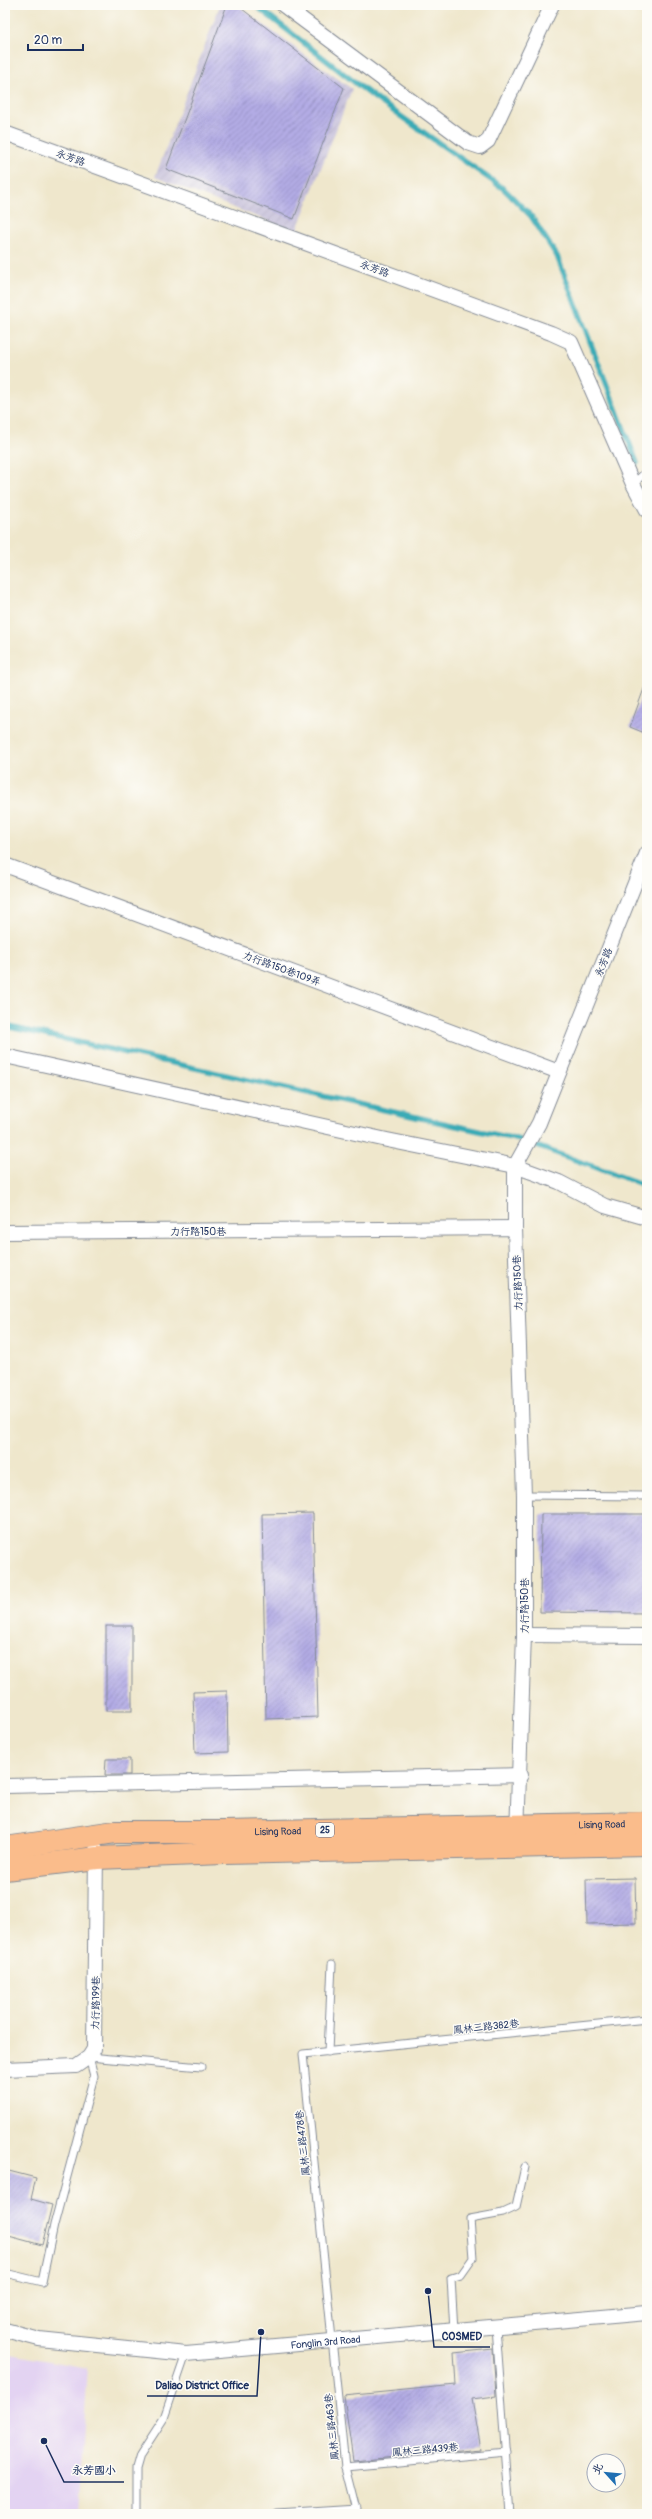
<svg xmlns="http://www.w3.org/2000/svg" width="652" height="2519" font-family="Pangolin,'LXGW WenKai TC',sans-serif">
<defs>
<pattern id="industrial-furrows" width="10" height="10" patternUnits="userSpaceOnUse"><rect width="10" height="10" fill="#c6c0da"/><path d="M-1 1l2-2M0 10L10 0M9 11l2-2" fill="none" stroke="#aaa5be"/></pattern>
<pattern id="building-hatch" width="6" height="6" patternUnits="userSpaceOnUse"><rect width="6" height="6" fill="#b3ace5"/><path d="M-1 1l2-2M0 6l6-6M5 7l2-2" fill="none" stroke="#918cbd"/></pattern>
</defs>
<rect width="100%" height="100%" fill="#fdfcf7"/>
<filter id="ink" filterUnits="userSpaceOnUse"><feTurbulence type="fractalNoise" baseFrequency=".025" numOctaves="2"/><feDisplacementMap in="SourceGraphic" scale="8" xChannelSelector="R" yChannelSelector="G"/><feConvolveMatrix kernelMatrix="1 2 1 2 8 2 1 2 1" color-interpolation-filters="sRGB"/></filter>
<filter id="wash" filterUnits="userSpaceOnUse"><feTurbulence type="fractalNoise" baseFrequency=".012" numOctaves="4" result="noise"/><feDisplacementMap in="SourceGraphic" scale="16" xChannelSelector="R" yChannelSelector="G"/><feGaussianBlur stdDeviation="0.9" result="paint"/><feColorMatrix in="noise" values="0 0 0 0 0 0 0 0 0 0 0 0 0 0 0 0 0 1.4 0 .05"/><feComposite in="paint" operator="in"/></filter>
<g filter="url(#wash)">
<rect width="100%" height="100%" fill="#efe7cc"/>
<path fill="#e3d3f2" d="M5,2353L88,2368L78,2514H5Z"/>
<path fill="url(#industrial-furrows)" d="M220,5H236L352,89L296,232L155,177Z"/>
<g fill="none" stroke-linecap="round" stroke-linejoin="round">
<g stroke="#3aabb6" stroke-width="5.5">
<path d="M255,5L375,98L504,189L531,216L557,256L637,463"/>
<path d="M646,486L647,488"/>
<path d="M5,1026L520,1140L647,1186"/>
</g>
</g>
<g id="blocks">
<g fill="url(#building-hatch)">
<path d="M227,5H237L344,88L294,219L166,169Z"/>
<path d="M645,686L647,687V734L630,727Z"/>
<path d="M313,1513L318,1717L266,1719L262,1514Z"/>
<path d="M541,1514H647V1613L540,1612Z"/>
<rect x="106" y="1626" width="26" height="85"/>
<path d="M227,1691L228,1752L195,1753L193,1692Z"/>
<path d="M106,1759H130V1775H105Z"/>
<path d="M635,1878L636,1923L587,1924L586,1879Z"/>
<path d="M5,2170L36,2178L31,2199L52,2205L42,2245L5,2235Z"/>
<path d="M493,2349L496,2396L472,2399L481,2449L353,2461L344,2396L456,2385L454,2353Z"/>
</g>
</g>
</g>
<g filter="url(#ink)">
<use href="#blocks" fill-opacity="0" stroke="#858b95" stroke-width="1"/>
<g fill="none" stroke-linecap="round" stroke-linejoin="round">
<g stroke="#858b95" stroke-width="9">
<g id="lane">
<path d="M633,484L647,471"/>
<path d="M524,1495L647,1496"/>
<path d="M328,2052L332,1964"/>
<path d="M5,2273L42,2282L54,2225L94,2076L89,2057L201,2067"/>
<path d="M496,2327L510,2514"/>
<path d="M454,2331L451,2278L461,2275L473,2258L470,2219L503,2213L516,2207L525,2167"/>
<path d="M345,2467L506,2452"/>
<path d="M136,2514V2469L140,2455L164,2418L186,2354"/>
<path d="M277,2514L357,2509"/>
<path d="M357,2514L345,2467L303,2054L647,2019"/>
</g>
</g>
<g stroke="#858b95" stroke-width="16">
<g id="street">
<path d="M283,5L468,143L480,147L488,141L552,5"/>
<path d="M5,133L551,333L571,342L633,484L647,510"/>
<path d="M5,865L559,1072"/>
<path d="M5,1056L387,1140L515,1166L559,1182L605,1206L647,1218"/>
<path d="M515,1228V1166L539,1123L647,853"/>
<path d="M5,1232L515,1228L524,1495V1635L517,1833"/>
<path d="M524,1635L647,1636"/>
<path d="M5,1786L521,1775"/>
<path d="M5,2069L76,2066L89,2057L94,2049L96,1850"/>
<path id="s1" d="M5,2330L39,2339L186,2354L647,2313"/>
</g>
</g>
<g stroke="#858b95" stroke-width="24">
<g id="primary">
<path id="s2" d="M5,1848L115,1832H223L647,1823"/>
<path d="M5,1869L97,1858L223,1853L647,1844"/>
</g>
</g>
<use href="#lane" stroke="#fff" stroke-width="7"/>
<use href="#street" stroke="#fff" stroke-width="14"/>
<use href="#primary" stroke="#fabc8b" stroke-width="22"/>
</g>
</g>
<g text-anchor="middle" stroke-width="3" stroke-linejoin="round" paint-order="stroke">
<rect fill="#fdfcf7" stroke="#5f6c8c" stroke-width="1" x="316" y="1823" width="18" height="14" rx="3"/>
<g font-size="9" font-weight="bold" fill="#1b2f5e">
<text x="325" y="1833">25</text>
</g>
<g font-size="10" fill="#1b2f5e" stroke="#fdfcf7">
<text transform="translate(71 157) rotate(20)" y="4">永芳路</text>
<text transform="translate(375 268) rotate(20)" y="4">永芳路</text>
<text transform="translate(603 962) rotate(-68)" y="4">永芳路</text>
<text transform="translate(282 968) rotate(20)" y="4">力行路150巷109弄</text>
<text x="198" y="1235">力行路150巷</text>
<text transform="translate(517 1283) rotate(-92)" y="4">力行路150巷</text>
<text transform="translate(524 1606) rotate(-90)" y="4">力行路150巷</text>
<text dy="4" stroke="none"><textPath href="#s2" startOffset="598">Lising Road</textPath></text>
<text dy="4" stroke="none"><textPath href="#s2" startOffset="274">Lising Road</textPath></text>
<text transform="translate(95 2003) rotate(-89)" y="4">力行路199巷</text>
<text transform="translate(486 2026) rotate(-6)" y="4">鳳林三路382巷</text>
<text transform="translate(302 2143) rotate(-96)" y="4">鳳林三路478巷</text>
<text dy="4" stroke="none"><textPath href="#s1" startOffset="323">Fonglin 3rd Road</textPath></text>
<text transform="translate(331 2427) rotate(-96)" y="4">鳳林三路463巷</text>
<text transform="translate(425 2449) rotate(-5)" y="4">鳳林三路439巷</text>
</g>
</g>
<path fill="none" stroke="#1b2f5e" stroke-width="1.5" d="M428 2291L434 2347H490M261 2332L257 2396H147M44 2441L64 2482H124"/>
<g fill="#1b2f5e" stroke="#fdfcf7" stroke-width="1.5">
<circle cx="428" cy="2291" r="4"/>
<circle cx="261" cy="2332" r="4"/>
<circle cx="44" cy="2441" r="4"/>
</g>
<g font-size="11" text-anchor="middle" font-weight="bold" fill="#1b2f5e" stroke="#fdfcf7" stroke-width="3" stroke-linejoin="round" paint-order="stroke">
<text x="462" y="2340">COSMED</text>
<text x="202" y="2389">Daliao District Office</text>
<text x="94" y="2474">永芳國小</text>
</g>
<rect width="652" height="2519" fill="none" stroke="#fdfcf7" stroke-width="20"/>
<g transform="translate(606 2473) rotate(297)"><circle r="19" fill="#fdfcf7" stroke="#a3aaba"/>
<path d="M0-3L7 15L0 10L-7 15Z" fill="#1f6fb2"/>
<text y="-6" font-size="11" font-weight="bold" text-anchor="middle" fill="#1b2f5e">北</text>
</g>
<path d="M28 44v6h55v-6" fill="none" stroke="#1b2f5e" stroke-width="2"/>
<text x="34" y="44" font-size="12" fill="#1b2f5e" stroke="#fdfcf7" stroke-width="3" paint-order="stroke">20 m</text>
</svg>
